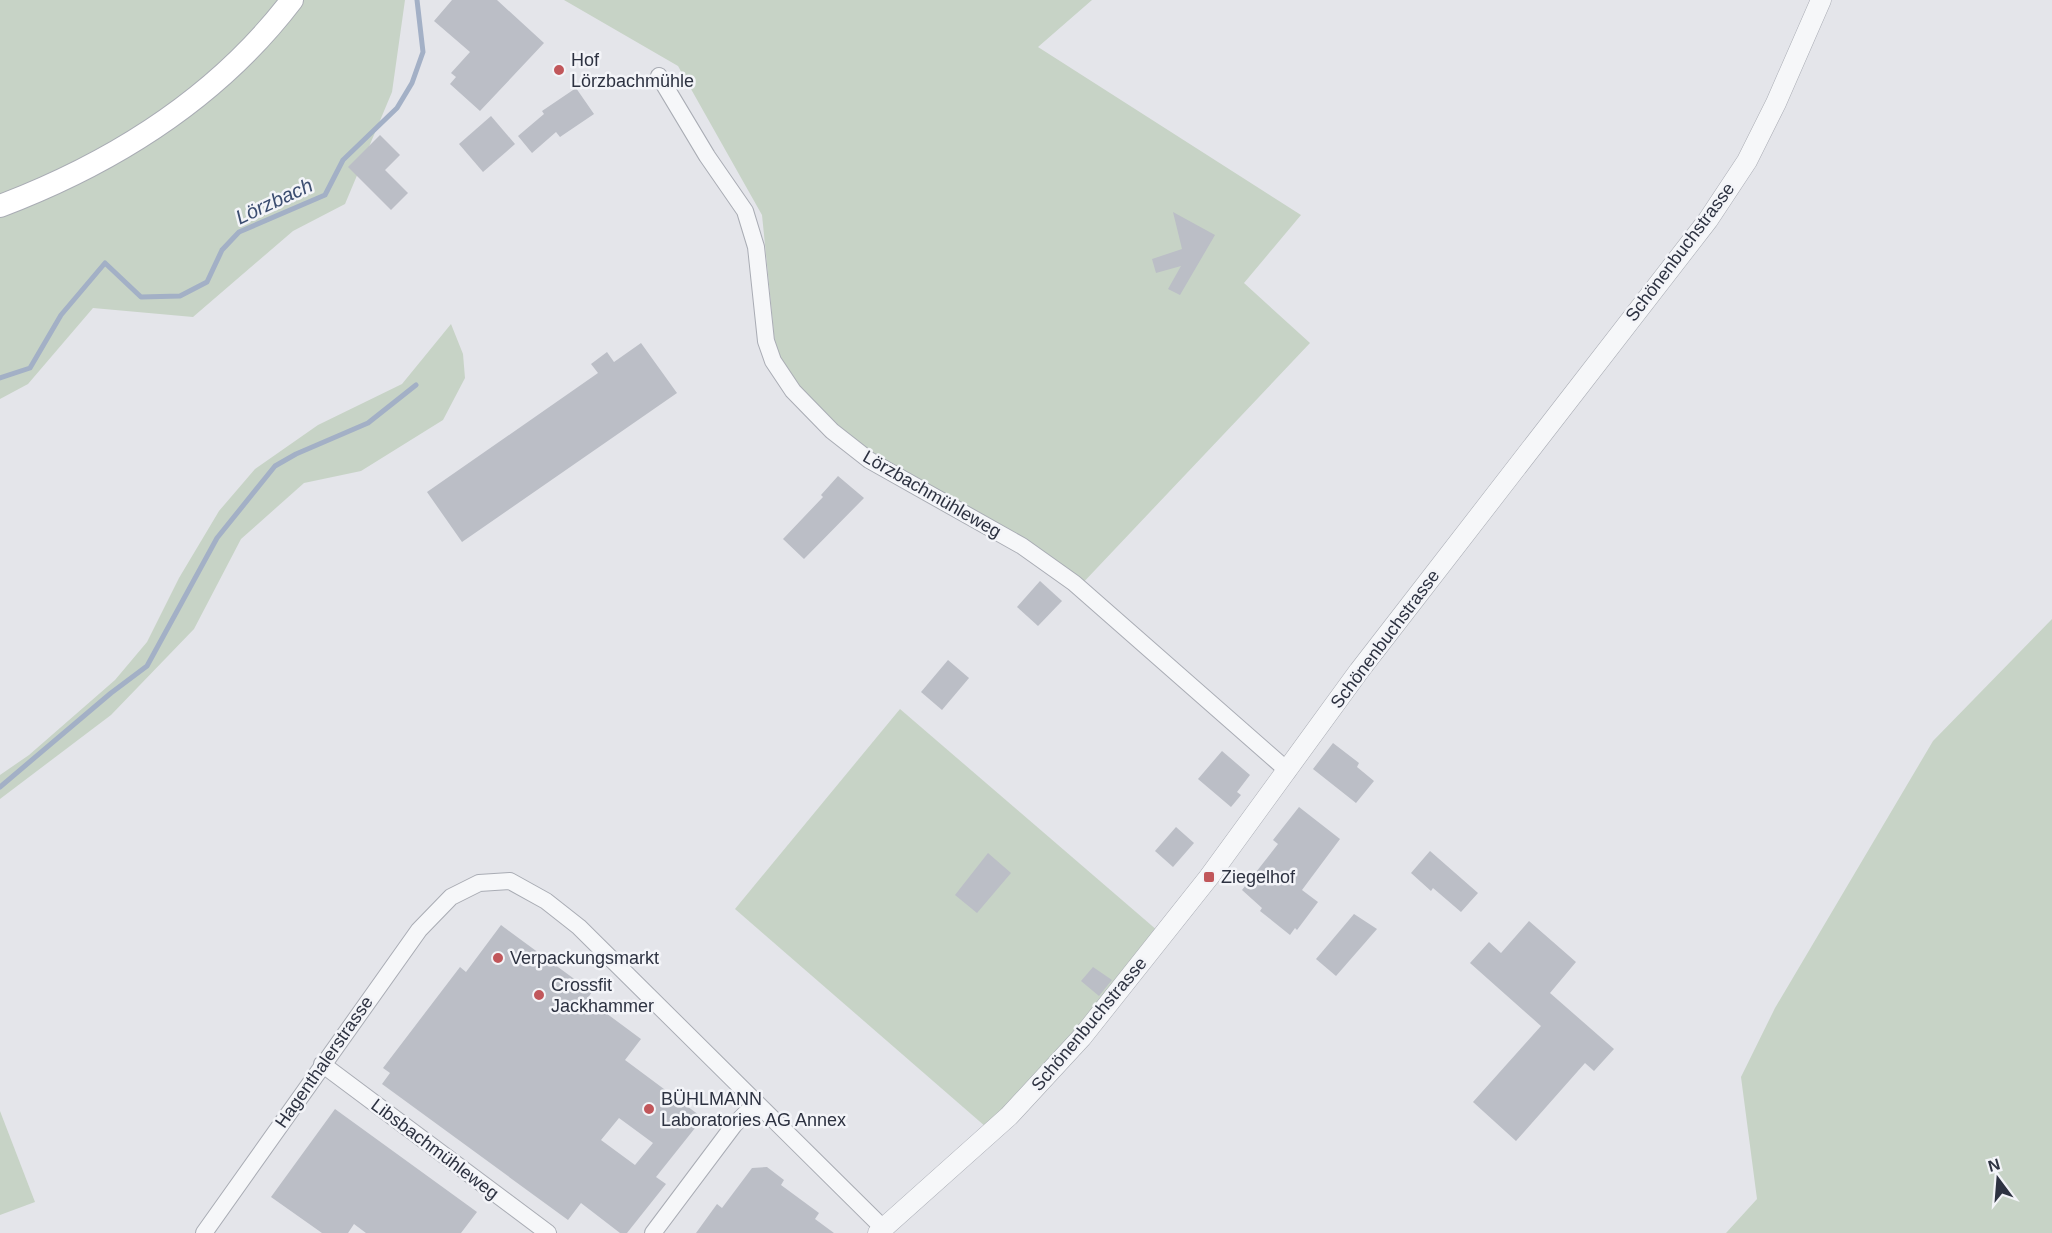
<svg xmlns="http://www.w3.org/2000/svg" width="2052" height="1233" font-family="Helvetica,sans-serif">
<rect width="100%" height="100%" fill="#e4e5ea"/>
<g fill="#c7d3c6">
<path d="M0,0H405L392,92L345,204L293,231L193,317L93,308L28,384L0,399Z"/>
<path d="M564,0H1092L1038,47L1301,215L1244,283L1310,343L1079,587L852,443L777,363L762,215L678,66Z"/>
<path d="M451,324L463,354L465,378L443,420L361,471L304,483L241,539L194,629L111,715L0,799V775L29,755L115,680L147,642L179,578L219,511L255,469L318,425L402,384Z"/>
<path d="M2052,619V1233H1726L1757,1199L1741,1077L1775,1008L1933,741Z"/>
<path d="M900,709L1158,931L1003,1120L986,1127L735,909Z"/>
<path d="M0,1111L35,1202L0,1215Z"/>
</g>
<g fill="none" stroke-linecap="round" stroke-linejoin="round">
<g stroke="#a3b0c6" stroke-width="5">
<path d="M0,378L30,368L61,315L105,263L141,297L180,296L207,282L222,250L239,232L325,195L343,160L397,108L412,83L423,52L417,0"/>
<path d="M0,787L111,693L147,666L217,538L275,466L296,454L368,423L416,385"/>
</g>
</g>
<g fill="#bbbec6" fill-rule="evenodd">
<path d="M452,0H497L544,43L480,111L450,84L456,77L451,73L470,52L434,21Z"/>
<path d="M576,88L594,114L560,137L556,132L532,153L518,136L544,114L542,111Z"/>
<path d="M491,116L515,144L483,172L459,144Z"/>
<path d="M380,135L400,155L385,170L408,193L391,210L348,167Z"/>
<path d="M1173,212L1215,235L1180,295L1168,289L1181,266L1156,273L1152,259L1182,249Z"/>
<path d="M641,343L677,393L462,542L427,492L598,373L591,364L607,352L614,362Z"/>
<path d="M838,476L864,498L804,559L783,539L823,497L821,495Z"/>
<path d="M1040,581L1062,601L1038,626L1017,607Z"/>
<path d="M948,660L969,678L942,710L921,692Z"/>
<path d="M1333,743L1359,763L1357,767L1374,781L1356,803L1313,769Z"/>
<path d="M1222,751L1250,775L1237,792L1241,795L1231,807L1198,779Z"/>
<path d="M1299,807L1340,839L1302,890L1318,902L1297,930L1295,928L1290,935L1260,911L1262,908L1242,890L1278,844L1273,840Z"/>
<path d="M1176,827L1194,843L1173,867L1155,851Z"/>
<path d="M1430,851L1478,893L1461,912L1433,888L1431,891L1411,873Z"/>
<path d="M988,853L1011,873L977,913L955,895Z"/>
<path d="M1354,914L1377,929L1336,976L1316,959Z"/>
<path d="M1529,921L1576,962L1550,993L1614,1049L1594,1071L1585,1063L1516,1141L1473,1102L1541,1026L1470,963L1489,942L1501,953Z"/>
<path d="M501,925L592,992L587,999L641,1039L625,1060L703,1118L656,1177L666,1184L627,1233H620L581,1203L568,1220L382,1084L390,1073L383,1068L460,967L466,972ZM619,1118L653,1143L635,1165L601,1140Z"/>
<path d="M1093,967L1112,980L1099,996L1081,981Z"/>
<path d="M335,1109L477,1212L461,1233H366L354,1224L348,1233H322L271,1197Z"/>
<path d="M767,1167L784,1180L781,1185L819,1213L815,1219L834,1233H696L717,1204L722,1208L752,1168Z"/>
</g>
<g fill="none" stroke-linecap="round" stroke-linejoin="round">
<g stroke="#a9acb4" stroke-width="18">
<g id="minor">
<path d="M659,76L707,156L745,211L756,247L766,341L773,361L793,391L832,431L869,460L1022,546L1074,583L1288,771"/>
<path d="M322,1064L548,1233"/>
<path d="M204,1233L419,930L451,897L479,883L510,881L546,901L579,927L883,1228"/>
<path d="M653,1233L734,1125L756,1103"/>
</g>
</g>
<g stroke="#a9acb4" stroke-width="21">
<path id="tertiary" d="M878,1233L1009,1116L1082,1037L1209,877L1359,671L1708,220L1747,161L1776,103L1821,0"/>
</g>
<g stroke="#a9acb4" stroke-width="24">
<path id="secondary" d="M0,206C113,163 218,97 292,0"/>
</g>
<use href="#minor" stroke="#f6f7f9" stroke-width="16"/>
<use href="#tertiary" stroke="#f6f7f9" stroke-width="20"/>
<use href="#secondary" stroke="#fff" stroke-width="22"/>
</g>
<g fill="#c1575b" stroke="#f3f4f8" stroke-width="2">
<circle cx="559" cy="70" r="6"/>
<rect x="1203" y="871" width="12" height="12" rx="3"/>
<circle cx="498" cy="958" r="6"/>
<circle cx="539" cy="995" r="6"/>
<circle cx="649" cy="1109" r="6"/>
</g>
<g text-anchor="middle" stroke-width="5" stroke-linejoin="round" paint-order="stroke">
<g font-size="18" fill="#2d3241" stroke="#f3f4f8" text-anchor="start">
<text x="571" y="66">Hof<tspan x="571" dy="21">Lörzbachmühle</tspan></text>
<text x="1221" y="883">Ziegelhof</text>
<text x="510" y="964">Verpackungsmarkt</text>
<text x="551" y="991">Crossfit<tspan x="551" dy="21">Jackhammer</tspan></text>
<text x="661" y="1105">BÜHLMANN<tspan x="661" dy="21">Laboratories AG Annex</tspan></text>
</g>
<g font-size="18" fill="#2d3241" stroke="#f3f4f8">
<text transform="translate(1680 252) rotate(-53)" y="6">Schönenbuchstrasse</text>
<text transform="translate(932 494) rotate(30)" y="6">Lörzbachmühleweg</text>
<text transform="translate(1385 639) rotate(-53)" y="6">Schönenbuchstrasse</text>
<text transform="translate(1089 1024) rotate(-50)" y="6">Schönenbuchstrasse</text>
<text transform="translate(324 1062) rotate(-55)" y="6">Hagenthalerstrasse</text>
<text transform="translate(435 1149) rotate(37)" y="6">Libsbachmühleweg</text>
</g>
<g font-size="20" font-style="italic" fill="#3b4d70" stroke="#f3f4f8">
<text transform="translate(274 201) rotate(-25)" y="7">Lörzbach</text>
</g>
</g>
<g transform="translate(1998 1179) rotate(344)" stroke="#f3f4f8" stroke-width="4.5" paint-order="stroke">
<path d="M0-4.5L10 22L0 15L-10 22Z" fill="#2d3241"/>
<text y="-9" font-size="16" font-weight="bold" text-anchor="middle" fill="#2d3241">N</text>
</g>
</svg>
